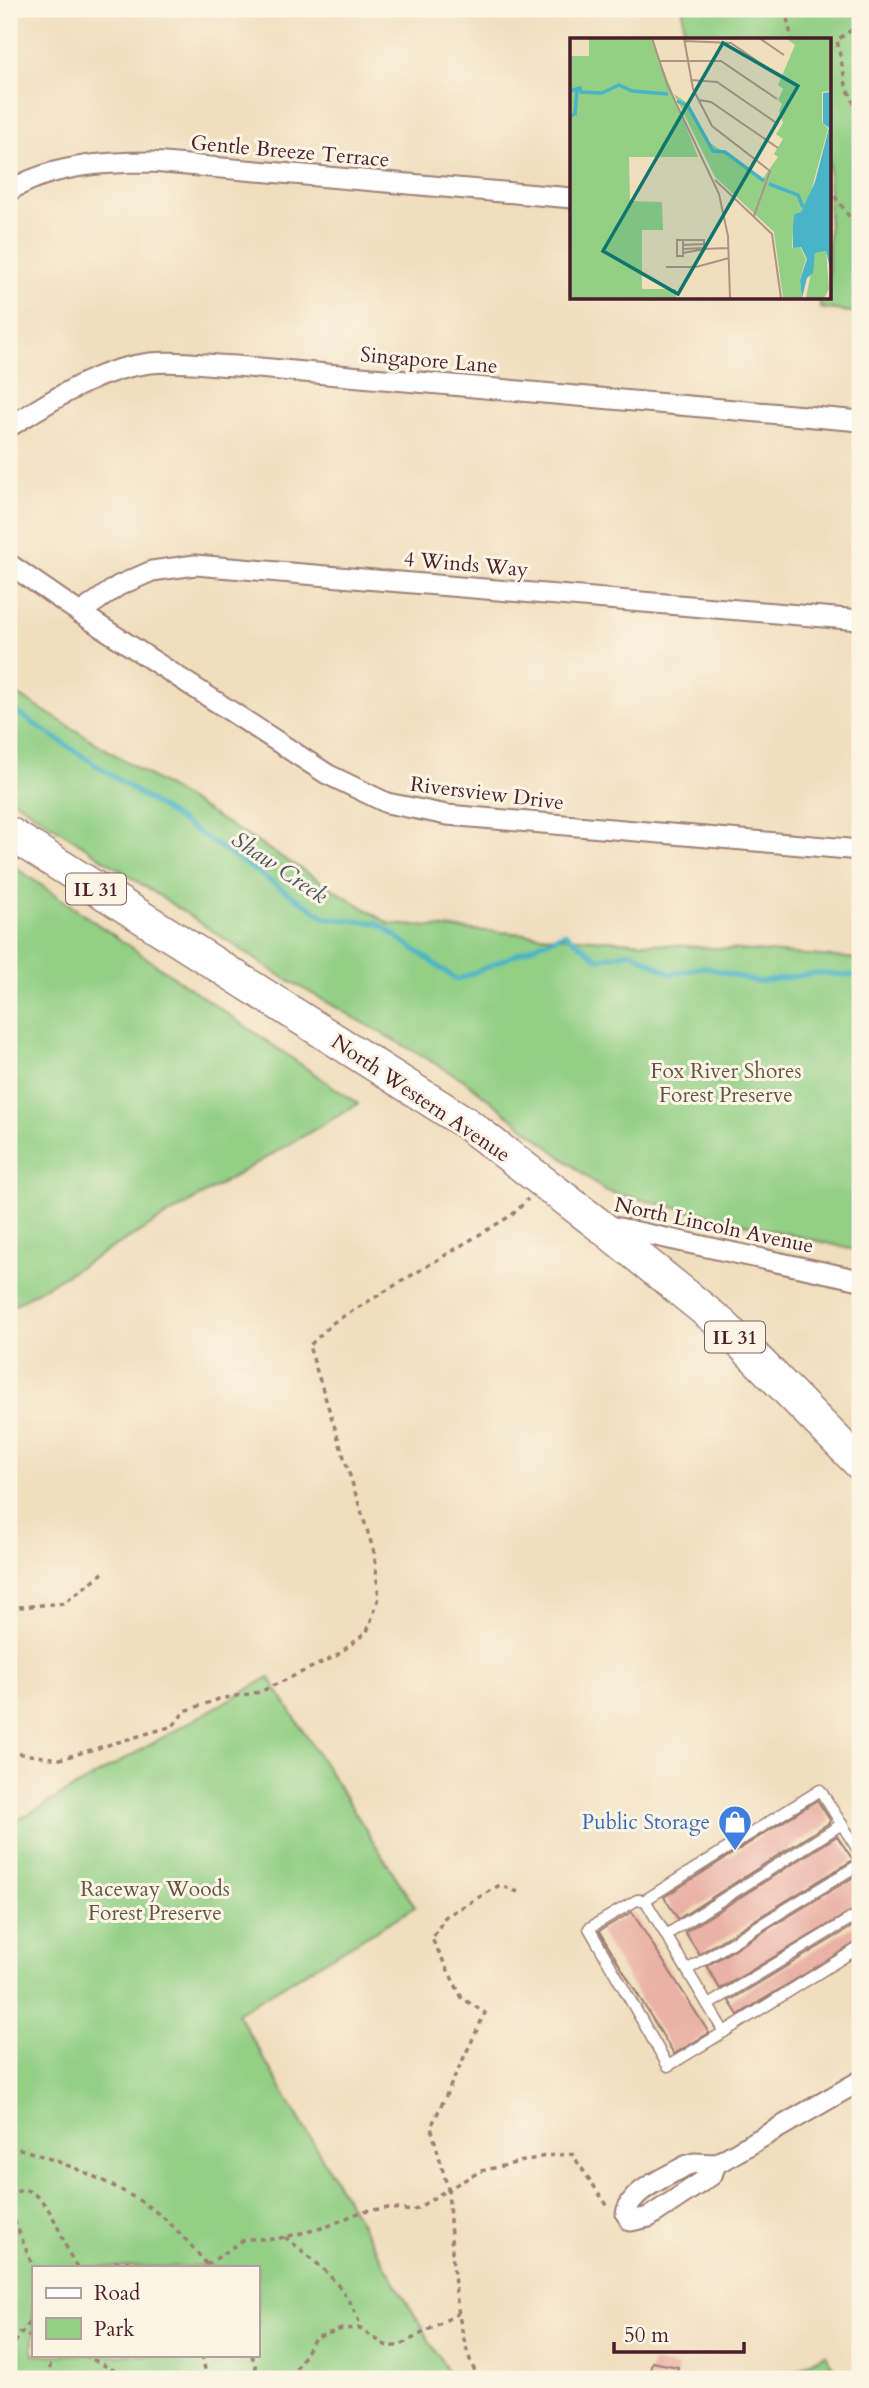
<svg xmlns="http://www.w3.org/2000/svg" width="869" height="2388" font-family="Cardo,serif">
<rect width="100%" height="100%" fill="#fcf5e5"/>
<filter id="ink" filterUnits="userSpaceOnUse"><feTurbulence type="fractalNoise" baseFrequency=".0143" numOctaves="2"/><feDisplacementMap in="SourceGraphic" scale="14" xChannelSelector="R" yChannelSelector="G"/><feConvolveMatrix kernelMatrix="1 2 1 2 8 2 1 2 1" color-interpolation-filters="sRGB"/></filter>
<filter id="wash" filterUnits="userSpaceOnUse"><feTurbulence type="fractalNoise" baseFrequency=".00686" numOctaves="4" result="noise"/><feDisplacementMap in="SourceGraphic" scale="28" xChannelSelector="R" yChannelSelector="G"/><feGaussianBlur stdDeviation="1.57" result="paint"/><feColorMatrix in="noise" values="0 0 0 0 0 0 0 0 0 0 0 0 0 0 0 0 0 1.4 0 .05"/><feComposite in="paint" operator="in"/></filter>
<g filter="url(#wash)">
<rect width="100%" height="100%" fill="#f0debd"/>
<g fill="#93cf85" stroke="#6e7758" stroke-width="2" fill-rule="evenodd">
<path d="M683,9H860V313L820,308V298H829V40H684Z"/>
<path d="M9,693H15L390,924L860,959V1251L605,1191L464,1080L281,976L9,797Z"/>
<path d="M9,863L358,1104L9,1308Z"/>
<path d="M269,1677L415,1907L237,2013L452,2379H9V1825ZM257,2267V2355H33V2267Z"/>
<path d="M825,2354L841,2379H782Z"/>
</g>
<g fill="none" stroke-linecap="round" stroke-linejoin="round">
<path stroke="#48b4c5" stroke-width="5" d="M9,712L18,713L326,918L378,923L457,980L565,933L598,959L632,952L671,974L704,967L757,982L818,973L860,976"/>
</g>
<g id="blocks">
<g fill="#eab1a6">
<path d="M817,1800L830,1820L829,1823L678,1919L664,1897Z"/>
<path d="M837,1836L853,1860L699,1954L685,1932Z"/>
<path d="M860,1873V1906L720,1989L707,1966Z"/>
<path d="M632,1912L709,2033L674,2054L599,1931Z"/>
<path d="M860,1922V1940L738,2015L729,2001Z"/>
<path d="M652,2362L678,2367L675,2379H648Z"/>
</g>
</g>
</g>
<g filter="url(#ink)">
<use href="#blocks" fill-opacity="0" stroke="#9d7e74" stroke-width="2"/>
<g fill="none" stroke-linecap="round" stroke-linejoin="round">
<g stroke="#9d7e74" stroke-width="13">
<g id="lane">
<path d="M645,1900L724,2032L668,2066L589,1928L637,1900H645L820,1790L860,1853"/>
<path d="M666,1935L842,1824"/>
<path d="M687,1970L860,1864"/>
<path d="M708,2005L860,1913"/>
<path d="M724,2032L860,1947"/>
</g>
</g>
<g stroke="#9d7e74" stroke-width="23">
<g id="street">
<path d="M9,191C52,165 103,162 152,162L572,198"/>
<path d="M9,427C53,400 97,369 150,363C178,360 209,365 236,366L860,421"/>
<path d="M9,564L80,613L327,774L387,803L447,815L860,850"/>
<path d="M80,613L118,586L152,571L195,565L860,620"/>
<path d="M605,1225L860,1280"/>
<path d="M716,2164L712,2175L649,2217L631,2221L626,2214C630,2190 665,2178 685,2166L694,2163L716,2164L860,2081"/>
</g>
</g>
<g stroke="#9d7e74" stroke-width="35">
<path id="primary" d="M9,833L466,1123L598,1224L723,1325L860,1464"/>
</g>
<g stroke="#9d7e74" stroke-width="3.5" stroke-dasharray="5 5" stroke-linecap="butt">
<path d="M785,9L792,40"/>
<path d="M860,24L837,40L846,85L860,117"/>
<path d="M829,188L860,232"/>
<path d="M9,1608L64,1603L103,1573"/>
<path d="M9,1754L14,1753L60,1759L173,1726L185,1711L219,1699L260,1692L336,1656L367,1632L379,1598L374,1552L309,1346L334,1322L512,1215L528,1199"/>
<path d="M518,1892L500,1885L445,1917L432,1939L462,1998L485,2013L431,2127L448,2189L481,2171L545,2156L572,2154L609,2208"/>
<path d="M9,2146C58,2159 125,2186 165,2219C181,2233 195,2250 209,2267"/>
<path d="M9,2199L14,2193L24,2189C55,2200 60,2242 77,2267"/>
<path d="M9,2212L14,2219L33,2267"/>
<path d="M285,2237C316,2261 352,2290 361,2330"/>
<path d="M207,2265L245,2239H275L285,2237L326,2227L363,2211L389,2208L413,2211L448,2189C452,2240 453,2336 479,2379"/>
<path d="M106,2267C120,2258 134,2260 148,2267"/>
<path d="M9,2328L33,2338"/>
<path d="M9,2351L33,2317"/>
<path d="M84,2355L131,2379"/>
<path d="M202,2355L207,2379"/>
<path d="M252,2355L259,2379"/>
<path d="M48,2379L51,2361L55,2355"/>
<path d="M280,2379L292,2375L315,2338L342,2329L358,2328L387,2346H399L459,2313"/>
</g>
<use href="#lane" stroke="#fff" stroke-width="10"/>
<use href="#street" stroke="#fff" stroke-width="19"/>
<use href="#primary" stroke="#fff" stroke-width="32"/>
</g>
</g>
<defs>
<g id="shop-pin" transform="scale(1.75)"><path d="M0 17L-7.5 6A9.5 9.5 0 1 1 7.5 6Z" fill="#3f7fe0" stroke="#fcf5e5"/><path d="M-5-2.5h2.3a2.7 3.5 0 0 1 5.4 0H5L5.5 6h-11ZM-1.5-2.5h3a1.5 2.3 0 0 0-3 0Z" fill="#fff"/></g>
</defs>
<g fill-rule="evenodd">
<use href="#shop-pin" x="735" y="1822"/>
</g>
<g text-anchor="middle" stroke-width="6" stroke-linejoin="round" paint-order="stroke">
<g fill="#fcf5e5" stroke="#7f5f63" stroke-width="2">
<rect x="66" y="873.5" width="60" height="31" rx="5"/>
<rect x="705" y="1321.5" width="60" height="31" rx="5"/>
</g>
<g font-size="19" font-weight="bold" fill="#4a1f2b">
<text x="96" y="896">IL 31</text>
<text x="735" y="1344">IL 31</text>
</g>
<g font-size="21" fill="#4a1f2b" stroke="#fcf5e5">
<text transform="translate(290 151) rotate(5)" y="7">Gentle Breeze Terrace</text>
<text transform="translate(429 360) rotate(5)" y="7">Singapore Lane</text>
<text transform="translate(466 564) rotate(5)" y="7">4 Winds Way</text>
<text transform="translate(487 793) rotate(7)" y="7">Riversview Drive</text>
<text transform="translate(421 1098) rotate(34)" y="7">North Western Avenue</text>
<text transform="translate(714 1225) rotate(12)" y="7">North Lincoln Avenue</text>
</g>
<g font-size="21" fill="#605446" stroke="#fcf5e5">
<text x="726" y="1078">Fox River Shores<tspan x="726" dy="24">Forest Preserve</tspan></text>
<text x="155" y="1896">Raceway Woods<tspan x="155" dy="24">Forest Preserve</tspan></text>
</g>
<g font-size="21" fill="#366cbe" stroke="#fcf5e5" text-anchor="end">
<text x="710" y="1829">Public Storage</text>
</g>
<g font-size="23" font-style="italic" fill="#495361" stroke="#fcf5e5">
<text transform="translate(280 867) rotate(34)" y="8">Shaw Creek</text>
</g>
</g>
<g transform="translate(570 38)">
<rect width="261" height="261" fill="#f0debd"/>
<path d="M19,0H81L128,119H59L60,163L92,164L93,192H72V251H106V260H0V18H19ZM261,0V53L252,54V84L258,91L240,157L231,174L224,176L222,210L230,209L236,221L230,241L232,260H213L204,194L145,139L104,56L119,66L140,105L193,140L208,119L204,116L213,101L206,96L213,85L209,73L212,66L208,62L213,51L208,47L225,7L217,1ZM256,213L259,251L254,260H236L245,215Z" fill="#93cf85"/>
<path d="M261,54V234L256,213L245,215L243,235L237,240L232,260L230,242L237,221L231,209L223,210V188L224,176L231,174L245,144L259,90L253,85V55Z" fill="#48b4c5"/>
<path fill="none" stroke="#48b4c5" stroke-width="3.5" d="M0,53L10,50L11,54L32,55L49,47L62,53L98,56M107,63L118,68L143,113L155,114L194,143M0,78L5,76L7,51M199,146L228,157L233,169"/>
<path fill="none" stroke="#ae9283" stroke-width="2" d="M82,0L97,46L149,156L158,198L160,260M114,0L123,51L142,88L200,133L184,178M189,0L214,17M115,3L161,5L209,38M89,23H151L207,61M121,42L147,44L208,86M129,62L141,64L208,110M145,142L202,196L211,260M113,202V218H107V202H134V211L158,210M113,207L134,206M113,211L134,210M113,215L135,211M106,229H96H126L159,220"/>
<path fill="#0f766e" fill-opacity="0.15" stroke="#0f766e" stroke-width="3.5" d="M153,5L228,48L108,256L33,213Z"/>
<rect width="261" height="261" fill="none" stroke="#4a1f2b" stroke-width="3.5"/>
</g>
<rect width="869" height="2388" fill="none" stroke="#fcf5e5" stroke-width="35"/>
<rect x="32" y="2266" width="228" height="91" fill="#fcf5e5" stroke="#b59f9b" stroke-width="2"/>
<rect x="46" y="2288" width="35" height="10" fill="#ffffff" stroke="#b59f9b" stroke-width="2"/>
<text x="94" y="2300" font-size="21" fill="#4a1f2b">Road</text>
<rect x="46" y="2318" width="35" height="21" fill="#93cf85" stroke="#b59f9b" stroke-width="2"/>
<text x="94" y="2336" font-size="21" fill="#4a1f2b">Park</text>
<path d="M614 2342v10h130v-10" fill="none" stroke="#4a1f2b" stroke-width="3.5"/>
<text x="624" y="2342" font-size="21" fill="#4a1f2b" stroke="#fcf5e5" stroke-width="5" paint-order="stroke">50 m</text>
</svg>
